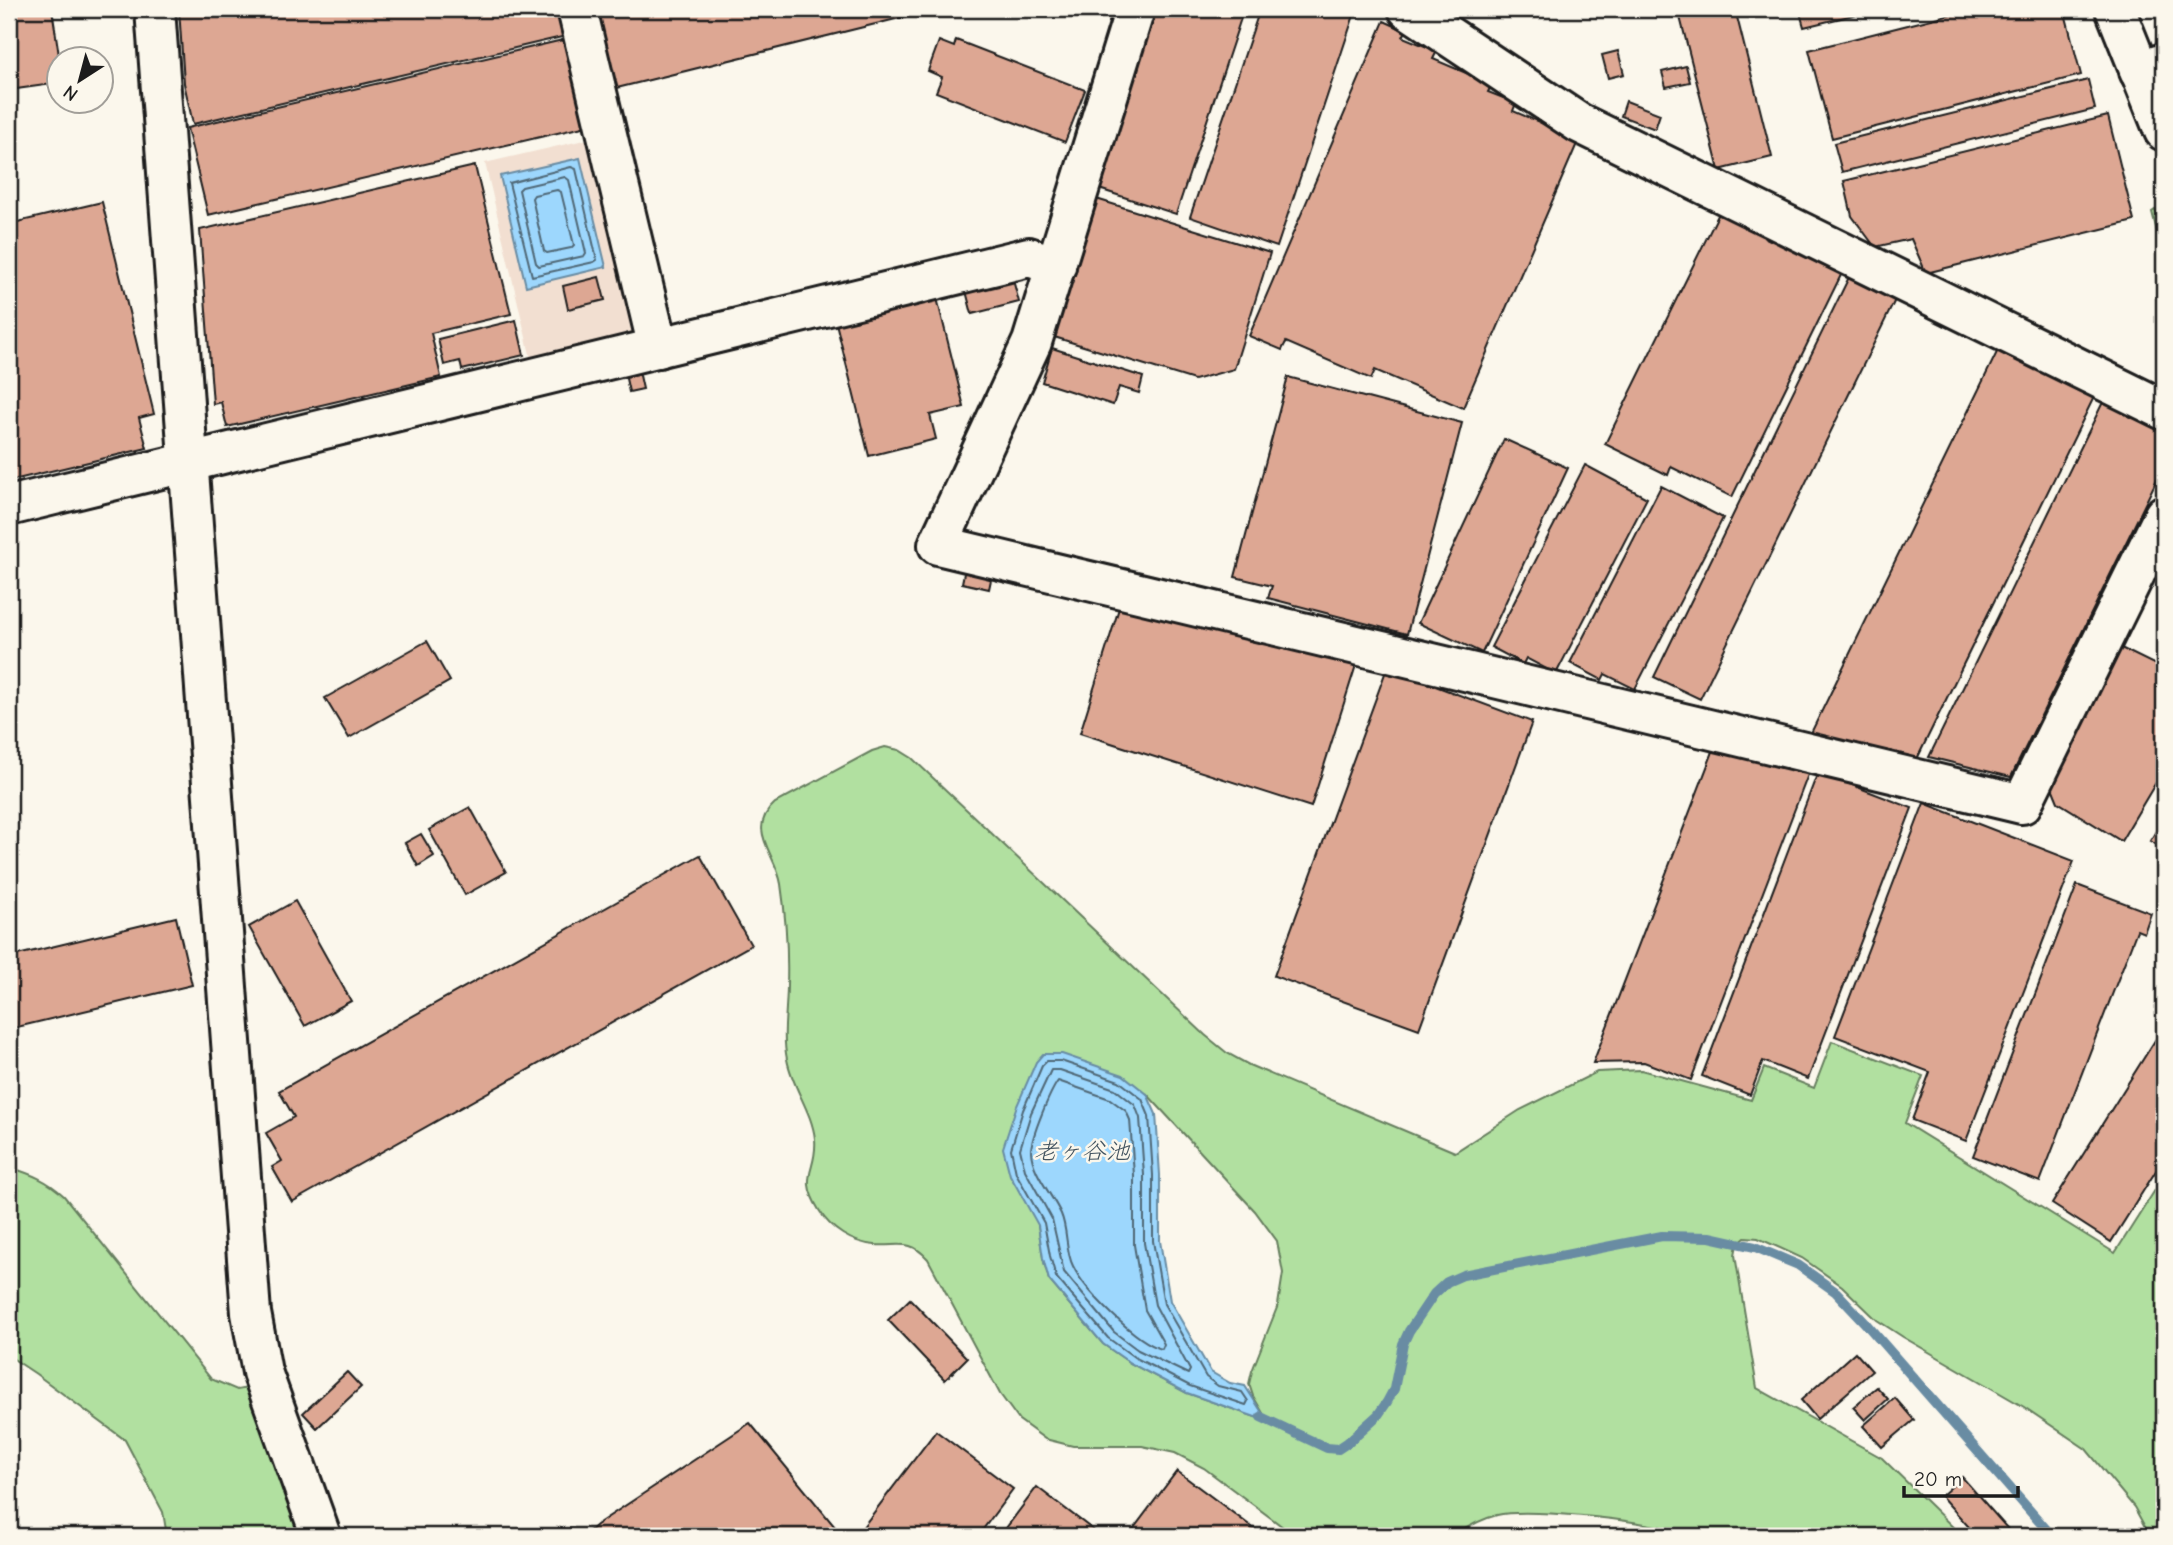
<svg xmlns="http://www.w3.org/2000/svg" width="2173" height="1545" font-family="'Comic Neue','Klee One',sans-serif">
<rect width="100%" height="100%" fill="#fbf7ec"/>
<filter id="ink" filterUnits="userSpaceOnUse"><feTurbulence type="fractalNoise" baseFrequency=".0143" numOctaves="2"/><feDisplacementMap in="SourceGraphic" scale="14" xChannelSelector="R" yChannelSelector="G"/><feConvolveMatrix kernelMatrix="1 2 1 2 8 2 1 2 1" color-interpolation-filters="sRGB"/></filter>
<g filter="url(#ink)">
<path fill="#f2dfd1" d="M593,138L638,325L627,340L532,363L485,163Z"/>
<g fill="#b1e0a0" stroke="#667e5e" stroke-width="2" fill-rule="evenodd">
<path d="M2155,210L2164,226V259L2152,212Z"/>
<path d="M885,747L899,750L912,758L1205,1035L1227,1053L1249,1065L1455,1152L1520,1110L1597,1072L1641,1070L1751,1100L1764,1068L1814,1088L1832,1041L1923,1076L1905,1123L2115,1253L2164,1176V1536H2150L2134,1507L2086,1449L2024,1407L1903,1337L1877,1320L1842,1286L1802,1258L1758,1238L1745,1237L1737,1244L1735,1255L1757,1388L1882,1458L1962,1536H1694C1663,1522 1530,1507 1497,1515C1482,1519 1467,1527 1454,1536H1295L1204,1468L1175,1453L1142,1446H1073L1045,1439L1019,1420L1000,1394L928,1259C909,1238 899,1247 875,1245C852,1243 831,1230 819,1210C797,1175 818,1171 815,1139C812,1111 792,1087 787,1059C782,1036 787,1009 787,985C788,951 786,918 781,884C776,853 745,830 775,803L872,751ZM1147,1094L1255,1211L1277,1241L1283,1273L1278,1305L1252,1371L1249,1384L1253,1396L1263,1413L1261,1419L1187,1393L1130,1363L1103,1344L1049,1280L1043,1258L1038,1225Z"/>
<path d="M9,1167C31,1174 47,1180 64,1196L211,1379L237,1390L253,1387L306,1536H167L163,1512L125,1440L36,1374L9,1356Z"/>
</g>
<g fill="#9dd7fd" stroke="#698ca3" stroke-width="2">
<path d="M580,158L606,267L526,286L500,176Z"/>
<path d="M1043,1054H1062L1123,1075L1147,1094L1156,1114L1160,1175V1241L1170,1301L1211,1372L1230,1383L1245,1386L1263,1414L1261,1419L1187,1393L1130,1363L1103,1344L1049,1280L1043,1258L1038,1225L1010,1175L1003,1148L1016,1108L1036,1062Z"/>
</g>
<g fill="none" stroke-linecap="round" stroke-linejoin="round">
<g stroke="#506776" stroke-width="2">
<path d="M571,167L576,169L597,260L594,262L532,276L509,183Z"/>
<path d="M565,177L569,180L586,253L584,256L539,266L536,263L519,190L522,187Z"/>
<path d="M557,190L561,192L574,245L571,248L547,253L544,251L532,198L534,195Z"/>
<path d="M1047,1061H1061L1119,1081L1142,1099L1149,1116L1153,1175V1241L1164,1304L1206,1377L1218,1386L1242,1392L1248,1401L1246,1405L1190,1386L1134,1357L1108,1338L1056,1277L1050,1256L1044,1223L1016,1173L1011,1149L1023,1110L1042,1066Z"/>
<path d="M1051,1070H1060L1115,1089L1135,1105L1140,1118L1144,1175V1243L1155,1305L1190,1370L1188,1374L1138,1350L1114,1332L1064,1272L1052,1219L1025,1170L1020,1149L1031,1113Z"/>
<path d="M1058,1081L1110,1099L1126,1111L1130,1120L1134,1175V1245L1145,1310L1164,1344L1162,1349C1137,1343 1084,1290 1073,1266C1065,1250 1068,1230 1061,1214C1052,1194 1032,1173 1031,1151C1031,1137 1050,1092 1058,1081Z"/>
</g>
<path stroke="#698ca3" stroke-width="10" d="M1261,1417L1327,1448L1338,1449L1347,1443L1378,1415L1387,1402L1394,1389L1403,1344L1409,1331L1434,1294L1447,1282L1463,1275L1662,1236L1710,1237L1755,1247L1798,1265L1836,1292L1867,1325L2052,1536"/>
</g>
<g fill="#dda793" stroke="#1c1c1c" stroke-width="2">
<path d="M9,9H52L60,62V83L9,90Z"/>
<path d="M179,9H560L566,36L193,124L184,83Z"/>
<path d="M597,9H910L912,15L617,88Z"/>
<path d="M1156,9H1244L1176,214L1096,188Z"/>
<path d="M1260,9H1356L1277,247L1190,217Z"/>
<path d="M1678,9H1735L1772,157L1719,170Z"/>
<path d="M1799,9H1878L1804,27Z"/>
<path d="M1971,9H2064L2081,75L1832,138L1809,50Z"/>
<path d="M1384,21L1406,31L1403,37L1437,51L1433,59L1492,84L1488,92L1516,103L1513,111L1579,139L1463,408L1375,370L1371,379L1286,342L1282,350L1249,336Z"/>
<path d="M567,39L587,126L208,215L187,128Z"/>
<path d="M956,40L1085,90L1065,142L936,92L942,77L928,71L939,41L954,47Z"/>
<path d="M1618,51L1624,74L1608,78L1602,55Z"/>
<path d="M1686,66L1690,82L1666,87L1662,72Z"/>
<path d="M2088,80L2095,109L1842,172L1834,143Z"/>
<path d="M1626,101L1660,114L1655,129L1621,116Z"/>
<path d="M2108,116L2134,221L1926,273L1911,239L1875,247L1852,216L1844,181Z"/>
<path d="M475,166L511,314L431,333L441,377L227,427L221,402L213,404L200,230Z"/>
<path d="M1093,198L1270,253L1234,369L1194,380L1051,336Z"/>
<path d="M102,202L154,414L139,418L147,448L9,481V224Z"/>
<path d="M1720,211L1843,271L1732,497L1671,467L1668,475L1605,444Z"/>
<path d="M599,277L605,300L568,309L563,286Z"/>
<path d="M1849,277L1895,300L1700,699L1654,677Z"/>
<path d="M1013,280L1019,302L972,314L966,291Z"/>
<path d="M937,298L964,407L930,415L936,439L869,456L836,323Z"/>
<path d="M516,320L524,355L462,370L460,361L444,365L438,339Z"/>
<path d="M1052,348L1143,377L1139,393L1119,387L1113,405L1042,382Z"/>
<path d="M1999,348L2095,395L1917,759L1811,733Z"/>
<path d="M639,371L643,389L629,392L625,374Z"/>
<path d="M1288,377L1462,423L1407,634L1268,598L1272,586L1235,577Z"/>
<path d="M2103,402L2164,432V465L2011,777L1929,757Z"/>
<path d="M1504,439L1568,468L1482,653L1418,623Z"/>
<path d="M1585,465L1647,498L1556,674L1526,658L1523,664L1491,647Z"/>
<path d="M1661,486L1723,518L1635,689L1605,674L1602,680L1570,663Z"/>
<path d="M965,568L992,575L989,589L962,583Z"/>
<path d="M1120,605L1357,662L1311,807L1080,733Z"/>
<path d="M427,641L450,681L349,738L325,698Z"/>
<path d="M2119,647L2164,669V769L2121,841L2058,802L2051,785Z"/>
<path d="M1387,668L1532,722L1419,1029L1274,976Z"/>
<path d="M1714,749L1809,772L1691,1080L1644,1062L1593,1063Z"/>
<path d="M1818,772L1912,808L1808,1079L1763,1061L1750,1095L1702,1076Z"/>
<path d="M1924,803L2074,861L1966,1141L1912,1120L1930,1072L1835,1036Z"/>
<path d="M470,807L506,872L465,895L429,830Z"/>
<path d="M2164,818V849L2150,841Z"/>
<path d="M421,834L434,856L418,866L405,843Z"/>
<path d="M700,855L751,945L292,1202L272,1167L282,1161L266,1133L294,1117L279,1091Z"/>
<path d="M2077,885L2151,913L2144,933L2137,930L2040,1182L1973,1156Z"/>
<path d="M295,901L351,1001L305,1026L249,927Z"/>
<path d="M176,917L192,985L9,1029V957Z"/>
<path d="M2164,1026V1158L2111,1242L2052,1204Z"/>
<path d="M910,1299L967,1358L945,1380L888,1320Z"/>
<path d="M1855,1352L1872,1371L1817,1419L1801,1400Z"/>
<path d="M347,1372L361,1387L317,1428L303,1413Z"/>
<path d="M1877,1387L1888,1399L1865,1420L1853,1407Z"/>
<path d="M1895,1398L1914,1420L1882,1447L1863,1426Z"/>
<path d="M750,1423L840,1533L838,1536H584L596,1525Z"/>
<path d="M936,1431L1013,1489L978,1536H856Z"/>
<path d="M1177,1471L1264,1536H1128Z"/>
<path d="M1962,1477L2014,1536H1977L1941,1496Z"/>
<path d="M1037,1487L1101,1536H1000Z"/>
</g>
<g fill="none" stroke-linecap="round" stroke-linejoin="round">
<g stroke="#1c1c1c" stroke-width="44">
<g id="minor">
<path d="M155,9L251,1313L262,1372L321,1536"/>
<path d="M577,9L658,348"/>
<path d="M1135,9L1032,342L938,545L2022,804L2164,515"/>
<path d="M1408,9L1579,123L2164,410"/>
<path d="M2139,71L2164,63"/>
<path d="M9,506L1029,257L1056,266"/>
</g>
</g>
<g stroke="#1c1c1c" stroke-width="44">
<path id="tertiary" d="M2115,9L2164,131"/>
</g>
<use href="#minor" stroke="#fbf7ec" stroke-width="38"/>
<use href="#tertiary" stroke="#fbf7ec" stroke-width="38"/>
</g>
</g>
<g text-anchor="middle" stroke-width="5" stroke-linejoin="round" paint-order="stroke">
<g font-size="24" font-style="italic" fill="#435460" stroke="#fbf7ec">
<text x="1082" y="1159">老ヶ谷池</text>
</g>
</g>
<rect width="2173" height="1545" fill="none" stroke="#fbf7ec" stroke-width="35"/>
<rect x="18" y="18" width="2138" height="1510" fill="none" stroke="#1c1c1c" stroke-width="2.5" filter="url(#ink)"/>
<g transform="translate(80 80) rotate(216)"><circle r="33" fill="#fbf7ec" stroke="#a29f99" stroke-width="2"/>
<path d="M0-5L12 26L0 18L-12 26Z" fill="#1c1c1c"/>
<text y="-10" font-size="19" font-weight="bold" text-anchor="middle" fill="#1c1c1c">N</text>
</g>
<path d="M1904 1486v10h114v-10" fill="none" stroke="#1c1c1c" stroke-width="3.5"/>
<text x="1914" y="1486" font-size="21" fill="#1c1c1c" stroke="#fbf7ec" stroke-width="5" paint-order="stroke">20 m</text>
</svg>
